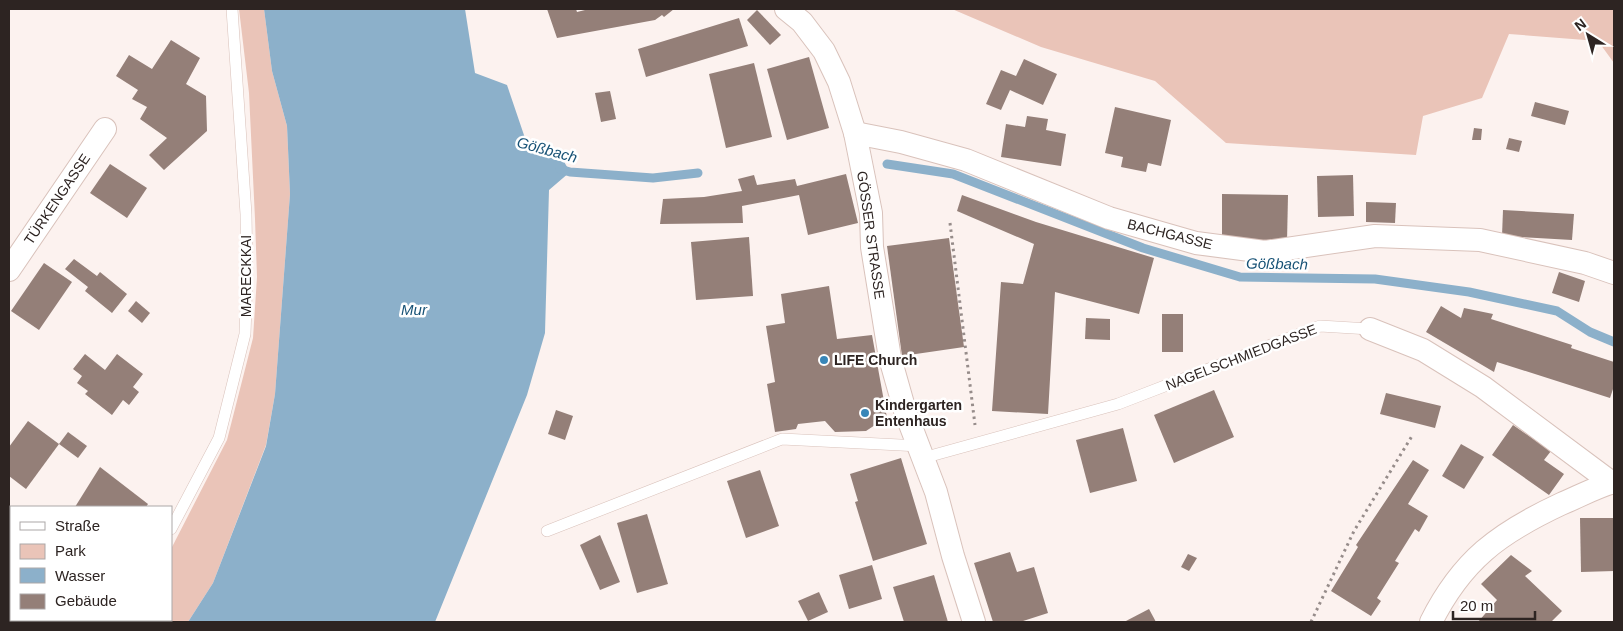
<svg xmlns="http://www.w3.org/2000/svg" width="1623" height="631" font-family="Helvetica,sans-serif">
<rect width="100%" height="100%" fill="#fcf2ef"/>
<g fill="#eac4b8">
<path d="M239,9H264L272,71L287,126L290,194L275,394L266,445L213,583L188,622H129L130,620H171V549L227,440L253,338L257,277L255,219L249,93Z"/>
<path d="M952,9H1614V63L1598,41L1509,34L1482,98L1423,116L1416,155L1226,143L1155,81L1041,47Z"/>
</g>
<path fill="#8cb0ca" d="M264,9H465L475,73L507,85L526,141L559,153L570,172L549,190L545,333L527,395L435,622H188L213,583L266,446L275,394L290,194L287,126L272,71Z"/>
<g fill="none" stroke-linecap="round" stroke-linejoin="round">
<g stroke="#8cb0ca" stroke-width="9">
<path d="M887,164L953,174L1143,248L1240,277L1375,279L1469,292L1557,311L1590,332L1614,342"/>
<path d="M560,169L570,172L653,178L698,173"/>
</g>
</g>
<g fill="#947f78">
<path d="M547,9H576L577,12L589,9H674L664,17L662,15L655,20L557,38Z"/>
<path d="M757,10L781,35L770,45L747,20Z"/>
<path d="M739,18L748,46L646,77L638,49Z"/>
<path d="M171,40L200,58L186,84L206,96L207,131L164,170L149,155L167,138L140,119L147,107L132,99L138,90L116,76L129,55L152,69Z"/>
<path d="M809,57L829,128L787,140L767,69Z"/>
<path d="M1024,59L1057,74L1043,105L1010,90L1001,110L986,104L1001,70L1016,76Z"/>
<path d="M754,63L772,137L726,148L709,74Z"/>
<path d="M610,91L616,119L601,122L595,93Z"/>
<path d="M1535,102L1569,111L1565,125L1531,116Z"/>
<path d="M1115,107L1171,120L1161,166L1148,163L1146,172L1121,167L1123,157L1105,153Z"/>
<path d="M1027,116L1048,119L1046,130L1066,134L1061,166L1001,157L1006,124L1025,127Z"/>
<path d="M1474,128L1482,129L1481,140H1472Z"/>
<path d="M1509,138L1522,141L1519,152L1506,149Z"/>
<path d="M110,164L147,188L127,218L90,193Z"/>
<path d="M846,174L858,223L808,235L799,195L742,206L743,223L660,224L663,199L704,197L742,191L738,179L754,175L757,185L795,179L797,186Z"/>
<path d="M1353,175L1354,216L1318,217L1317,176Z"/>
<path d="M1222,194L1288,195L1287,242L1222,240Z"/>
<path d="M962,195L1036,222L1154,258L1139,314L1055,292L1048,414L992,411L1001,282L1023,284L1034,244L957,211Z"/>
<path d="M1366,202L1396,203L1395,223L1366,222Z"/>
<path d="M1503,210L1574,214L1572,240L1502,236Z"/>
<path d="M749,237L753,296L696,300L691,242Z"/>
<path d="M949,238L964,347L902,356L887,246Z"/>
<path d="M74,259L97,276L100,272L127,294L112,313L85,291L88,287L65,269Z"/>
<path d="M44,263L72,282L39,330L11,311Z"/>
<path d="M1559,272L1585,281L1579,302L1552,293Z"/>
<path d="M829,286L837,339L872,335L887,418L875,420V425L866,431L835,432L825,421L798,424L796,429L775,432L767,384L775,382L766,326L785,323L781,294Z"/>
<path d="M136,301L150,313L142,323L128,311Z"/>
<path d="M1441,306L1461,318L1464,308L1493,314L1491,319L1572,345L1571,348L1614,362V386L1610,398L1497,362L1494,372L1426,332Z"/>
<rect x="1162" y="314" width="21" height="38"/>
<path d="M1086,318L1110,319V340L1085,339Z"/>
<path d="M85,354L105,370L117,354L143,374L133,387L139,392L129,405L123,400L112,415L85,394L88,391L77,383L82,376L73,369Z"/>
<path d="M1214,390L1234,437L1174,463L1154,415Z"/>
<path d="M1386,393L1441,406L1435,428L1380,414Z"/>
<path d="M556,410L573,416L565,440L548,434Z"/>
<path d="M28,421L59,444L26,489L9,476V447Z"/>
<path d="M1513,425L1551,451L1544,460L1564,474L1549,495L1492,455Z"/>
<path d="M1123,428L1137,481L1090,493L1076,440Z"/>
<path d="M68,432L87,446L78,458L59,444Z"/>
<path d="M1461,444L1484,457L1464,489L1442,476Z"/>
<path d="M901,458L927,544L873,561L855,502L858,501L850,474Z"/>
<path d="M1413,460L1429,470L1408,504L1428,516L1419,532L1415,529L1395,561L1399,563L1377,598L1381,601L1371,616L1331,591L1358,547L1356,545Z"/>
<path d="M100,467L148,504L146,507H75Z"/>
<path d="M760,470L779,526L746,538L727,481Z"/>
<path d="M647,514L668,584L637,593L617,523Z"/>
<path d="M1580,518H1614V571L1581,572Z"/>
<path d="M600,535L620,582L600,590L580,545Z"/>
<path d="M1010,552L1017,572L1034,567L1048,613L1020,622H993L974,563Z"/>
<path d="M1188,554L1197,558L1189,571L1181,567Z"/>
<path d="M1511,555L1532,571L1525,576L1562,611L1551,622H1478L1497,600L1481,584Z"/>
<path d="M872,565L882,599L849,609L839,575Z"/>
<path d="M934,575L948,622H904L893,587Z"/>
<path d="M819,592L828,612L808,621L798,601Z"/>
<path d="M1149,609L1156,622H1124Z"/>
<path d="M12,620H76L74,622H17Z"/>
</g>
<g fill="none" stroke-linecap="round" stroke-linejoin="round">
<g stroke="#d9c2bb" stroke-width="12">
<g id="lane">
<path d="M923,458L1118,404L1320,326L1370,329"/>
<path d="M171,529L219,438L245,334L247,276L246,214L232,9"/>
<path d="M547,531L782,439L920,446"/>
<path d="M117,622L119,620"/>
</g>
</g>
<g stroke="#d9c2bb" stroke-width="24">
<g id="street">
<path d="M786,9L802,22L824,51L839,82L855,133L871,213L872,247L890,358L905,411L936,492L953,556L974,622"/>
<path d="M855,133L901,142L966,160L1109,218L1196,243L1265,252L1375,236L1480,240L1585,263L1614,273"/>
<path d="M9,270L105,129"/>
<path d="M1370,329L1423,350L1483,387L1612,483"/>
<path d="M1431,622C1462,560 1499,533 1561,504C1578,497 1596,487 1614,482"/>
</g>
</g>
<g stroke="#968c8a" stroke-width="3" stroke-dasharray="2.5 4" stroke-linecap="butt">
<path d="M950,223L975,425"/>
<path d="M1311,622L1354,531L1412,436"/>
</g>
<use href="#lane" stroke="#fff" stroke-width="11"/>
<use href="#street" stroke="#fff" stroke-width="22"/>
</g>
<g fill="#3886b8" stroke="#fff" stroke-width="2">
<circle cx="824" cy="360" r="5"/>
<circle cx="865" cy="413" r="5"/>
</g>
<g text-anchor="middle" stroke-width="5" stroke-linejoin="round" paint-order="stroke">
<g font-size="14" fill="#2d2422" stroke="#fff">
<text transform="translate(57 199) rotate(-56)" y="5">TÜRKENGASSE</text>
<text transform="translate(1170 234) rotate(14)" y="5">BACHGASSE</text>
<text transform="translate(871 235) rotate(82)" y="5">GÖSSER STRASSE</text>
<text transform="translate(246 276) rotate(-90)" y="5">MARECKKAI</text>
<text transform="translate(1241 357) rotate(-21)" y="5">NAGELSCHMIEDGASSE</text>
</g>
<g font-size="14" font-weight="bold" fill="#2d2422" stroke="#fff" text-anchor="start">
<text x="834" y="365">LIFE Church</text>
<text x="875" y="410">Kindergarten<tspan x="875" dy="16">Entenhaus</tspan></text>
</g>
<g font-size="15" font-style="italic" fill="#175276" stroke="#fff">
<text transform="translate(547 150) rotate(15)" y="5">Gößbach</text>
<text transform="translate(1277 264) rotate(1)" y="5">Gößbach</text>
<text x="414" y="315">Mur</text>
</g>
</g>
<rect width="1623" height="631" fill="none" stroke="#2d2422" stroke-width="20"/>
<rect x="10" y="506" width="162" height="115" fill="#ffffff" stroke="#aba7a7"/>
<rect x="20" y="522" width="25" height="8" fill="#ffffff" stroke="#aba7a7"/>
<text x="55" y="531" font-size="15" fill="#2d2422">Straße</text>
<rect x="20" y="544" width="25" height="15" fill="#eac4b8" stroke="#aba7a7"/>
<text x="55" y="556" font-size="15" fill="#2d2422">Park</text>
<rect x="20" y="568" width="25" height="15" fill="#8cb0ca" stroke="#aba7a7"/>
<text x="55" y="581" font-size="15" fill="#2d2422">Wasser</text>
<rect x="20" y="594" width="25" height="15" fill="#947f78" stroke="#aba7a7"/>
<text x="55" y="606" font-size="15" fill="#2d2422">Gebäude</text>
<g transform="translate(1588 35) rotate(323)" stroke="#ffffff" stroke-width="4" paint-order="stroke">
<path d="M0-4L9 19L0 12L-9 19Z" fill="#2d2422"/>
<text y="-8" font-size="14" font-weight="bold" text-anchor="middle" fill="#2d2422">N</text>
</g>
<path d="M1453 611v8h82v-8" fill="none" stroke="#2d2422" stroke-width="2.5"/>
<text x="1460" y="611" font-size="15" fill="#2d2422" stroke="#ffffff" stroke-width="4" paint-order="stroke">20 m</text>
</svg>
